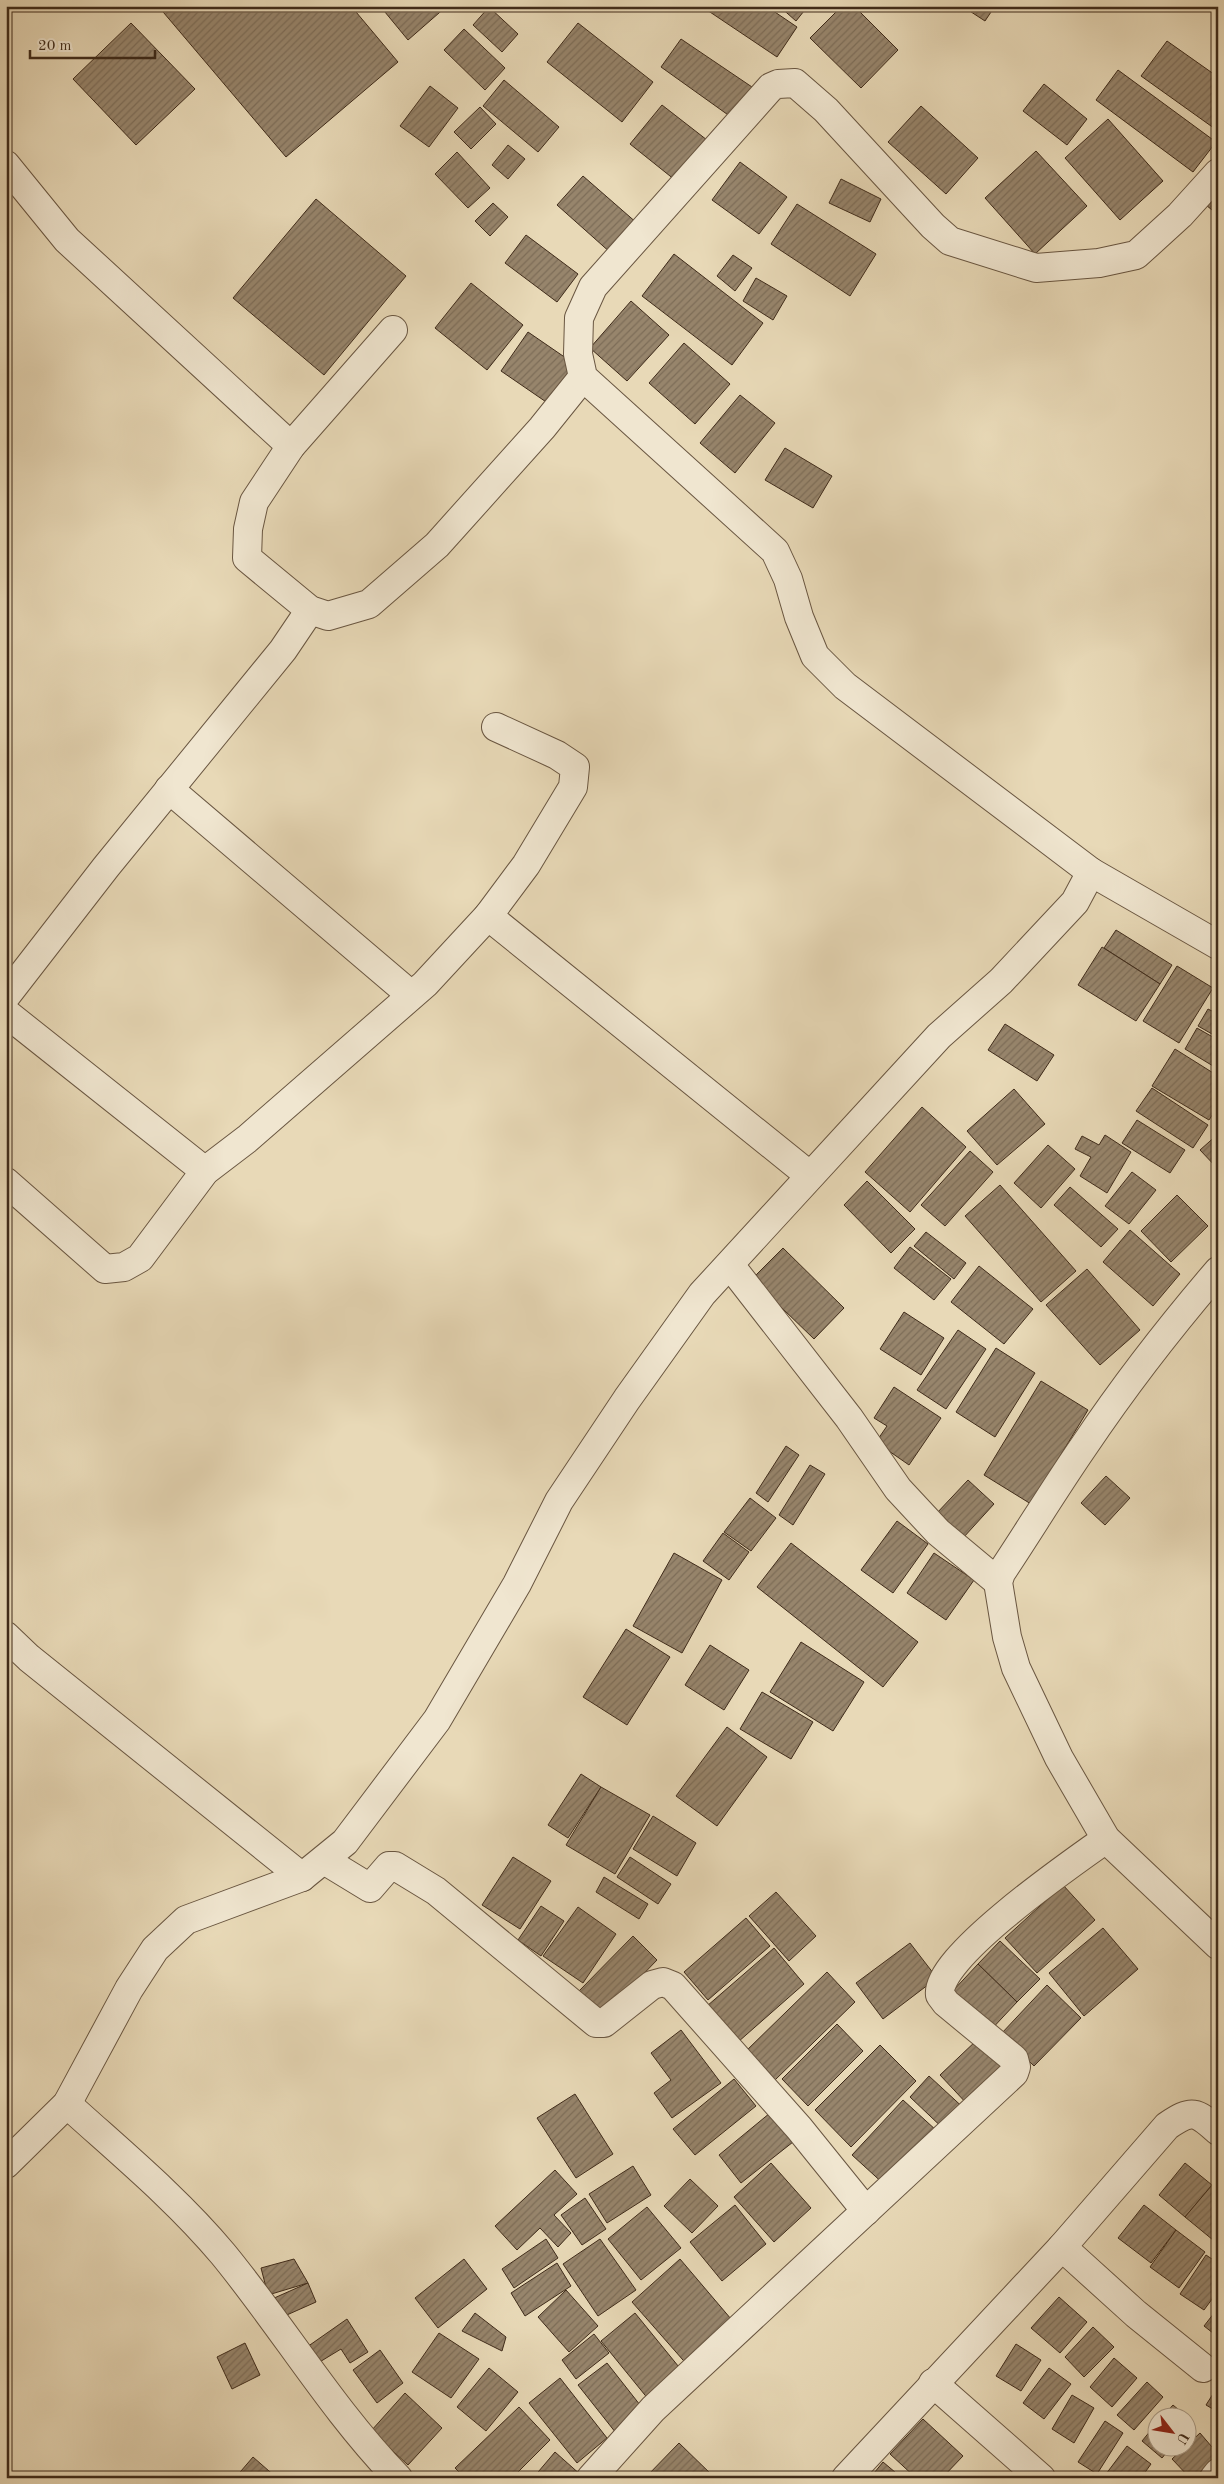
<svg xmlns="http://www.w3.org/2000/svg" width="1224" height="2484" font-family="'Old Standard TT',serif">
<defs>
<pattern id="building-hatch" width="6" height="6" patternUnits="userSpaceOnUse" patternTransform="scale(1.25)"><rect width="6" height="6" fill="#97856c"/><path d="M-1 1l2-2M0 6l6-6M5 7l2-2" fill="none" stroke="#7d6d58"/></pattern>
</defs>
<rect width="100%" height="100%" fill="#e8d9b7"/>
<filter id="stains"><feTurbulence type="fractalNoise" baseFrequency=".004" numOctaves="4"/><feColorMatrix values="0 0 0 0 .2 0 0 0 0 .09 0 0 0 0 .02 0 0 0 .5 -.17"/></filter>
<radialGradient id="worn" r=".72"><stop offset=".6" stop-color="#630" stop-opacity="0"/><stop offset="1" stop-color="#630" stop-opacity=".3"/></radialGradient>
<g fill="url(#building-hatch)" stroke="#3f2b1a">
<path d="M158,6H351L398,62L286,157Z"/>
<path d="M380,6H447L408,40Z"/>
<path d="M701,6H766L797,27L777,57Z"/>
<path d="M779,6H808L796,21Z"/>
<path d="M842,6H854L898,50L861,88L810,38Z"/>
<path d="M962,6H995L985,21Z"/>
<path d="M489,7L518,34L502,52L473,25Z"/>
<path d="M131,23L195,89L136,145L73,79Z"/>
<path d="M578,23L653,82L622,122L547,62Z"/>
<path d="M464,29L505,68L485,90L444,50Z"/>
<path d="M681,39L752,87L731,117L661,67Z"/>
<path d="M1167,41L1218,77V131L1141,76Z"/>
<path d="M1118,70L1216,142L1193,172L1096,100Z"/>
<path d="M504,80L559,127L538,152L483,106Z"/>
<path d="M1044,84L1087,119L1067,145L1023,111Z"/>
<path d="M430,86L458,108L429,147L400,126Z"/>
<path d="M662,105L707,140L675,180L630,144Z"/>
<path d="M921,106L978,158L946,194L888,142Z"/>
<path d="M480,107L496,124L471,149L454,132Z"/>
<path d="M1108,119L1163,181L1120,220L1065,158Z"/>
<path d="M508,145L525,159L508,179L492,165Z"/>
<path d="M1036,151L1087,206L1035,254L985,198Z"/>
<path d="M457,152L490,188L468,208L435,174Z"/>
<path d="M740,162L787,197L759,234L712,200Z"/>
<path d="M583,176L638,224L612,254L557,205Z"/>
<path d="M841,179L881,199L870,222L829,203Z"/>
<path d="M1218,191V215L1206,205Z"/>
<path d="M316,199L406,276L324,375L233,298Z"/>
<path d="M493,203L508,217L490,236L475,221Z"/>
<path d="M797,204L876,254L850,296L771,244Z"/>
<path d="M526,235L578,274L557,302L505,263Z"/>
<path d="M674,254L763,323L732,365L642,296Z"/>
<path d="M733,255L752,268L735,291L717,276Z"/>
<path d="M756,278L787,296L773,320L743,301Z"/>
<path d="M471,283L523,325L487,370L435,328Z"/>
<path d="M631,301L669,335L627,381L590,348Z"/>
<path d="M528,332L579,367L552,406L501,371Z"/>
<path d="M684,343L730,384L695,424L649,383Z"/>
<path d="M740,395L775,423L735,473L700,443Z"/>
<path d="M785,448L832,476L813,508L765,480Z"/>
<path d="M1116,930L1172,965L1160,984L1104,948Z"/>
<path d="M1102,947L1160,984L1136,1021L1078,985Z"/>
<path d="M1177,966L1213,988L1179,1043L1143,1021Z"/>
<path d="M1208,1009L1218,1014V1024L1212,1034L1198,1026Z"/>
<path d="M1005,1024L1054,1055L1037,1081L988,1050Z"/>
<path d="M1197,1028L1218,1040V1069L1185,1049Z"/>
<path d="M1175,1049L1218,1076V1106L1209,1120L1152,1086Z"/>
<path d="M1152,1088L1208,1125L1193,1148L1136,1111Z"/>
<path d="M1014,1089L1045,1124L997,1165L967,1131Z"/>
<path d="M922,1107L966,1147L910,1212L865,1172Z"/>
<path d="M1137,1120L1185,1150L1170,1173L1122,1143Z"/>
<path d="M1218,1134V1169L1200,1150Z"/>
<path d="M1105,1135L1131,1152L1107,1193L1080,1176L1091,1157L1075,1149L1082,1136L1099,1145Z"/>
<path d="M1048,1145L1075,1169L1041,1208L1014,1183Z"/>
<path d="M970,1151L993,1172L945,1226L921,1205Z"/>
<path d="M1132,1172L1156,1190L1129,1224L1105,1206Z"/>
<path d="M867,1181L915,1229L891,1253L844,1205Z"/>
<path d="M1000,1185L1076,1271L1041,1302L965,1216Z"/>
<path d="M1070,1187L1118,1229L1101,1247L1054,1205Z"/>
<path d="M1177,1195L1208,1226L1171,1262L1141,1231Z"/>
<path d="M1130,1230L1180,1274L1153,1306L1103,1262Z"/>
<path d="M926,1232L966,1263L954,1279L914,1246Z"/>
<path d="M910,1247L951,1279L934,1300L894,1268Z"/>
<path d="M783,1248L844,1308L814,1339L752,1279Z"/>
<path d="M979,1266L1033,1309L1004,1344L951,1302Z"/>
<path d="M1087,1269L1140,1330L1100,1365L1046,1305Z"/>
<path d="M904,1312L944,1338L921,1375L880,1349Z"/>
<path d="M958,1330L986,1349L946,1409L917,1390Z"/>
<path d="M996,1348L1035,1373L995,1437L956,1412Z"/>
<path d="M1041,1381L1088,1410L1031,1504L984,1475Z"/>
<path d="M894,1387L941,1418L909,1465L876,1442L887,1426L874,1418Z"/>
<path d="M786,1446L799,1455L768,1502L756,1493Z"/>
<path d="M810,1465L825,1474L793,1525L779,1515Z"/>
<path d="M1106,1476L1130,1498L1105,1525L1081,1503Z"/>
<path d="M968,1480L994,1504L963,1538L936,1514Z"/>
<path d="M750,1498L776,1518L751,1551L724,1532Z"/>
<path d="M897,1521L928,1544L893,1593L861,1570Z"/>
<path d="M723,1533L749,1552L729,1580L703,1561Z"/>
<path d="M791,1543L918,1642L883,1687L757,1587Z"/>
<path d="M674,1553L722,1580L682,1653L633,1626Z"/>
<path d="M934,1553L974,1580L946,1620L907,1593Z"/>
<path d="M626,1629L670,1657L627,1725L583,1697Z"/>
<path d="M801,1642L864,1682L833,1731L770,1692Z"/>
<path d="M710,1645L749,1670L724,1710L685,1685Z"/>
<path d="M762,1692L813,1722L791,1759L740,1729Z"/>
<path d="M727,1727L767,1757L717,1826L676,1796Z"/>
<path d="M581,1774L601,1787L568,1838L548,1825Z"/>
<path d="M601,1787L650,1815L615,1874L566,1845Z"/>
<path d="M653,1816L696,1843L677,1876L633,1849Z"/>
<path d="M513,1857L551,1881L520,1929L482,1905Z"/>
<path d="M630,1857L671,1884L658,1904L617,1877Z"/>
<path d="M604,1877L648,1904L639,1919L596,1892Z"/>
<path d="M1063,1885L1095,1920L1037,1973L1005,1938Z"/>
<path d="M776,1892L816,1936L789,1961L749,1916Z"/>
<path d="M541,1906L564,1921L541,1956L518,1940Z"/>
<path d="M578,1907L616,1934L583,1983L543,1956Z"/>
<path d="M746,1918L770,1946L708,2000L684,1972Z"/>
<path d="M1103,1928L1138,1969L1084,2016L1049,1973Z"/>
<path d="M633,1936L657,1960L604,2015L579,1991Z"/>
<path d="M1000,1941L1040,1979L1017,2002L978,1964Z"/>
<path d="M910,1943L937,1978L883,2019L856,1983Z"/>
<path d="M774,1948L804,1984L738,2042L707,2006Z"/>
<path d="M978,1964L1017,2002L988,2033L949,1995Z"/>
<path d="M827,1972L855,2002L775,2080L746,2051Z"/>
<path d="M1047,1985L1081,2018L1034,2066L1001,2034Z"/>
<path d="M837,2024L863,2051L808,2106L782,2079Z"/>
<path d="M681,2030L721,2083L672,2118L654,2093L671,2080L651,2053Z"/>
<path d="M978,2039L1007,2069L969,2106L940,2075Z"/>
<path d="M880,2045L916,2081L851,2147L815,2110Z"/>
<path d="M929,2076L968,2112L949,2134L910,2097Z"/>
<path d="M734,2079L756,2106L695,2155L673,2129Z"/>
<path d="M575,2094L613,2154L576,2178L537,2118Z"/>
<path d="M903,2100L937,2131L886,2186L852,2155Z"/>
<path d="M770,2113L793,2142L741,2183L719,2155Z"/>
<path d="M771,2163L811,2208L774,2242L734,2197Z"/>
<path d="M1185,2163L1212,2185L1185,2217L1159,2195Z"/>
<path d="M633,2166L651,2195L607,2223L589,2194Z"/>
<path d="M555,2170L577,2194L554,2215L571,2233L558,2247L540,2228L517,2250L495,2226Z"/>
<path d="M690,2179L718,2206L692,2233L664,2206Z"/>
<path d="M1212,2185L1218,2189V2233L1213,2240L1185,2217Z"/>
<path d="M585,2198L606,2229L582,2245L561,2215Z"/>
<path d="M735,2205L766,2244L722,2281L690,2242Z"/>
<path d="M1144,2205L1176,2230L1151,2263L1118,2238Z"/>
<path d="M647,2207L681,2248L641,2280L608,2239Z"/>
<path d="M1176,2230L1205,2252L1179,2288L1150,2267Z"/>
<path d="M546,2239L558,2258L514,2288L502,2269Z"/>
<path d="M600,2239L636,2290L598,2316L563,2264Z"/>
<path d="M1206,2255L1218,2263V2291L1204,2310L1180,2294Z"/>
<path d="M294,2259L308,2283L268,2295L261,2268Z"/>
<path d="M464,2259L487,2289L438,2328L415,2298Z"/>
<path d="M680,2259L737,2326L690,2368L632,2302Z"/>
<path d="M557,2263L571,2286L525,2316L511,2293Z"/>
<path d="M308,2283L316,2302L280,2318L272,2299Z"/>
<path d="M566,2290L598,2326L569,2352L538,2317Z"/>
<path d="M1059,2297L1087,2322L1060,2353L1031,2328Z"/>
<path d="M1218,2308V2337L1204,2326Z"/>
<path d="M475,2313L506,2337L502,2351L462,2331Z"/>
<path d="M635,2313L683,2372L649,2400L601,2341Z"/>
<path d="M347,2319L368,2352L350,2363L341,2349L318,2363L307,2347Z"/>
<path d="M1093,2327L1114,2347L1084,2377L1065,2357Z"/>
<path d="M439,2333L479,2359L451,2398L412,2372Z"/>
<path d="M594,2334L609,2353L576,2379L562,2360Z"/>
<path d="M245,2343L260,2375L232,2389L217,2357Z"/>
<path d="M1016,2344L1041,2360L1021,2391L996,2376Z"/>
<path d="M380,2350L403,2383L377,2403L353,2370Z"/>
<path d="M1114,2358L1137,2378L1112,2407L1090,2387Z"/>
<path d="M607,2363L644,2410L616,2433L578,2385Z"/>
<path d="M489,2368L518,2392L486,2431L457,2407Z"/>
<path d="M1049,2368L1071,2384L1044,2419L1023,2403Z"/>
<path d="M560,2378L607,2438L577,2463L529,2403Z"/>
<path d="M1147,2382L1163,2397L1134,2430L1117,2415Z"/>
<path d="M1218,2386V2412L1206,2405Z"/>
<path d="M405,2393L442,2428L408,2465L371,2431Z"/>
<path d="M1072,2395L1094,2408L1074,2443L1052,2429Z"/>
<path d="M1173,2405L1186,2416H1163Z"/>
<path d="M519,2407L550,2440L512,2478H465L455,2468Z"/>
<path d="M923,2419L963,2456L942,2478H916L890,2454Z"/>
<path d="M1105,2421L1123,2433L1097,2474L1078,2462Z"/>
<path d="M1156,2424V2446H1172L1162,2458L1142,2441Z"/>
<path d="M1200,2433L1218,2454L1194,2478H1190L1172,2459Z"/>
<path d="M679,2443L712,2475L709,2478H645Z"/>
<path d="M1127,2446L1151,2464L1141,2478H1103Z"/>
<path d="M555,2452L582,2476L581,2478H533Z"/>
<path d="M253,2457L277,2478H235Z"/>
<path d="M883,2462L902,2478H870Z"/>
</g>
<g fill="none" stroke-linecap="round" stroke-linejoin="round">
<g stroke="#695641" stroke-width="30">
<g id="minor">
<path d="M6,165L67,240L291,446"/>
<path d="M393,330L291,446L254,502L248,529L247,558L310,610L328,616L369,604L437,545L542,428L583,377"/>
<path d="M169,789L411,995"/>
<path d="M1091,872L845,686L815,656L799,617L788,579L775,551L583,377L578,354L579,318L593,287L771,87L778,84L795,83L826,110L933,226L950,241L1036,268L1099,263L1136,255L1180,215L1218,173"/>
<path d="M488,916L809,1175"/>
<path d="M6,996L106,867L283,650L310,610"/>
<path d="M6,1013L205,1171"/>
<path d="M6,1182L105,1269L124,1267L140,1258L205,1171L247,1139L425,984L488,916L526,865L573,787L575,767L557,755L496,727"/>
<path d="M730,1265L849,1418L898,1489L938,1532L998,1582"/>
<path d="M1218,1271C1170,1327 1125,1385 1084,1446C1055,1488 1029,1531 1001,1573L998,1582L1007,1637L1016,1668L1059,1758L1106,1839L1218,1945"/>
<path d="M6,1636L29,1658L302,1877"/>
<path d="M324,1860L370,1888L389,1866H395L436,1891L596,2023H604L652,1985L663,1982L673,1986L799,2128L866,2211"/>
<path d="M67,2104C120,2152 177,2199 223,2254C283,2327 332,2410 398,2478"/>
<path d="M6,2164L67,2104L129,1989L155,1949L186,1920L302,1877L345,1842L437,1720L517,1584L559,1501L627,1399L702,1294L939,1036L1001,981L1075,902L1091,872L1218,945"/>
<path d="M1062,2247L1136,2314L1203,2368"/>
<path d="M933,2383L1041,2478"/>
<path d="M591,2478L653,2409L1014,2073L1016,2067L1014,2059L946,2003L940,1995C934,1958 1075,1861 1106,1839"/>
<path d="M846,2478L1062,2247L1167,2126C1192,2109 1196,2111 1218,2131"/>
<path d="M1214,2478L1218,2473"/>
</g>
</g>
<use href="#minor" stroke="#f0e6d0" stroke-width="28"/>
</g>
<rect width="1224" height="2484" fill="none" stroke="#e8d9b7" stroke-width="25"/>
<rect x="8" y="8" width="1209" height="2469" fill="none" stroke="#3f2b1a" stroke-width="2.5"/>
<rect x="12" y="12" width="1199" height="2459" fill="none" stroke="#3f2b1a"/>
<g transform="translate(1172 2432) rotate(121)"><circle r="24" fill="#f0e6d0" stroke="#a99b87"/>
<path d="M0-4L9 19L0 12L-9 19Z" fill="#8f2418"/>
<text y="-8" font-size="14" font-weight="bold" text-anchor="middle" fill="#3f2b1a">U</text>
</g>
<path d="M30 50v8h125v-8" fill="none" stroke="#3f2b1a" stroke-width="2.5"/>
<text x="38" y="50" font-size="15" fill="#3f2b1a" stroke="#f0e6d0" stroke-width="4" paint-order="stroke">20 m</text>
<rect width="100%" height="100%" filter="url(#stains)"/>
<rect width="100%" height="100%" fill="url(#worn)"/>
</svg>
